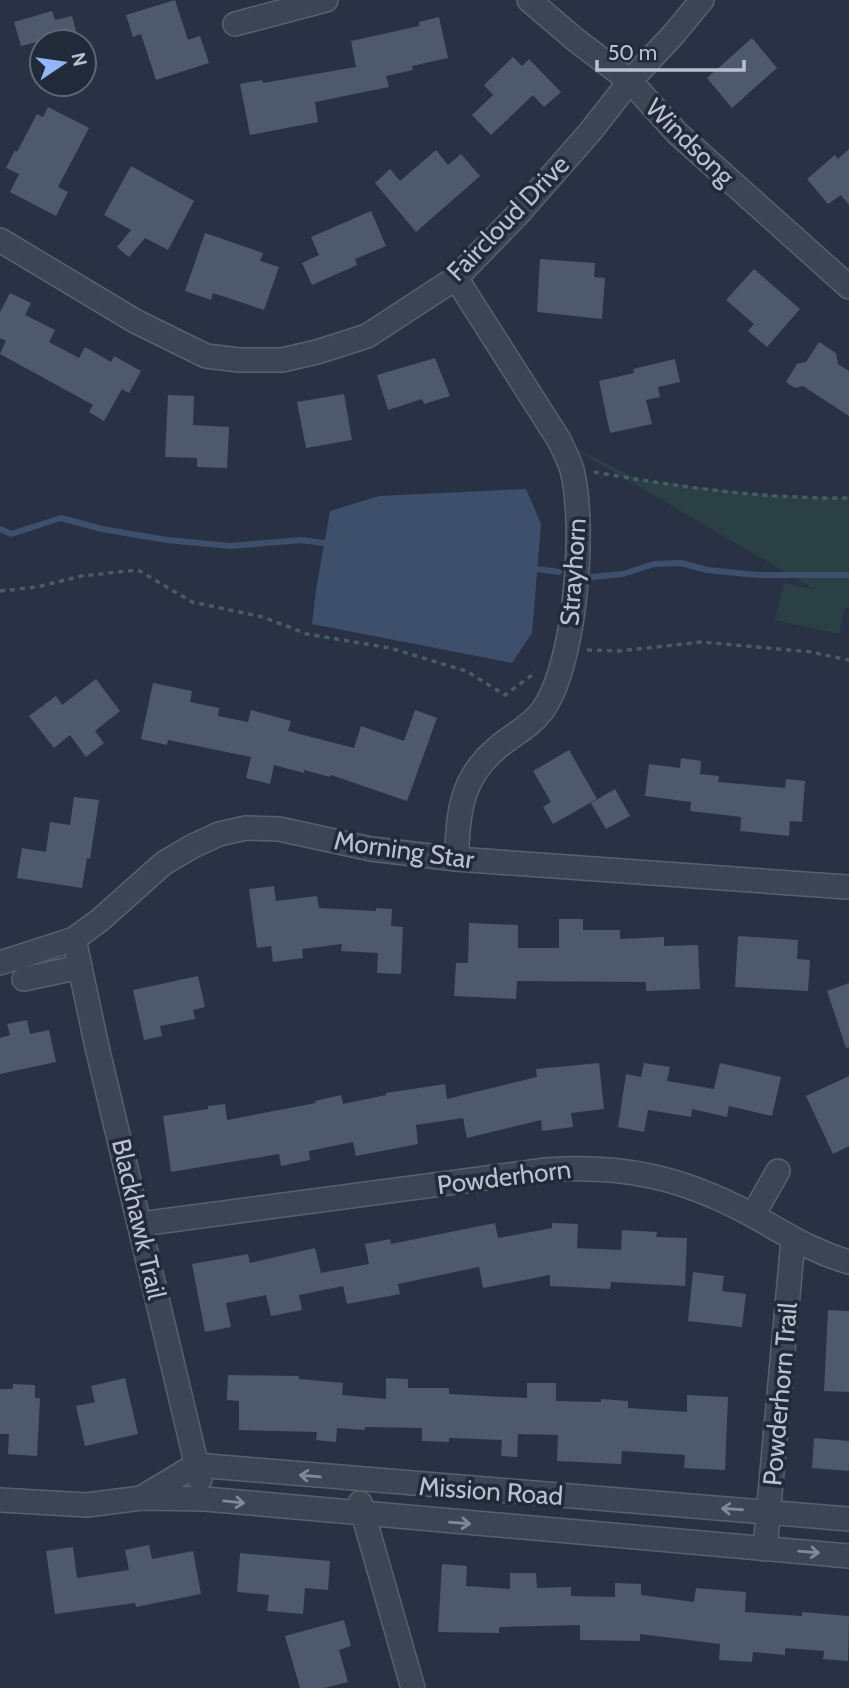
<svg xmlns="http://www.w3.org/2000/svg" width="849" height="1688" font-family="Cabin,sans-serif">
<rect width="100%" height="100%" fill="#283244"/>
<path fill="#2a4045" d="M559,440L639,480L777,496L849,498V609L845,607L839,634L775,620L784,583L816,590Z"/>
<path fill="#3e4f6c" d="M526,489L541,524L532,633L512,663L312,624L316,590L330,511L379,496Z"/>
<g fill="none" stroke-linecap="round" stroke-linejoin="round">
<g stroke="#3e4f6c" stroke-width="6">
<path d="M0,529L11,534L61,518L102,529L167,540L230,546L301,540L331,544"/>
<path d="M529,568L559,572"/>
<path d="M592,577L623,574L654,564L681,563L707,570L757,575H849"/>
</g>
</g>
<g fill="#4e596d">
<path d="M175,0L188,40L200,36L209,63L156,80L141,34L133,37L126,15Z"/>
<path d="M52,11L55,20L72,16L79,42L41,41L21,46L14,22Z"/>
<path d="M439,17L448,58L412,66L413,70L386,76L389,87L315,102L318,122L250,135L240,84L262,80L263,83L356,67L351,41L419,26V22Z"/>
<path d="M752,38L777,68L732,108L707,78Z"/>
<path d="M513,57L522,66L529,59L561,92L544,107L533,95L491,135L472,115L493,95L484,85Z"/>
<path d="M48,107L89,128L58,187L68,192L56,216L10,192L19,174L6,168L15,150L17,152L37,114L43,117Z"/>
<path d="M849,149V205L841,195L828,204L807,179L835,155L838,159Z"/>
<path d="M436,150L448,165L461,154L480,176L416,232L375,183L390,169L400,181Z"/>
<path d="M131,166L194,201L168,250L145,238L129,257L117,247L131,230L104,215Z"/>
<path d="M371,211L386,246L355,259L357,265L312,285L302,263L319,255L311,237Z"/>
<path d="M205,233L263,253L260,261L279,267L264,310L213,293L211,300L185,291Z"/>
<path d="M540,259L595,263L594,277L605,278L602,319L537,312Z"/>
<path d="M754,269L800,309L767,347L748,331L754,324L726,300Z"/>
<path d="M10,293L31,303L25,315L55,330L49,342L79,358L85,347L111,362L114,356L141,371L129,393L122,389L104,421L89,412L93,405L0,354L6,341L0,338V312Z"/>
<path d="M819,342L836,353L838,364L849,371V416L803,386L795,388L786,382L797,364L806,362Z"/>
<path d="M435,358L450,396L424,404L422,399L388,410L377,375Z"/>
<path d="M675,359L680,382L658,387L660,397L646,400L652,424L610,433L599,381L634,373L633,369Z"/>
<path d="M344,394L352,440L306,448L297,402Z"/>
<path d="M168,395L194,396L193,425L229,427L227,468L197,467V458L165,457Z"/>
<path d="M96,679L120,711L95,731L104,743L86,757L70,735L54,748L29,716L56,696L62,705Z"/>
<path d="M153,683L192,691L190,702L219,708L218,716L248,722L251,710L291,721L288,731L354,748L361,726L404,741L415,710L437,718L407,801L331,775L330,777L304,770V773L274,765L270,784L246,778L251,757L168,740L167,745L141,739Z"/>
<path d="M569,750L597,799L553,824L543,807L551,802L533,771Z"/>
<path d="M681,758L701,761L700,774L719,776L718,782L785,788L786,779L805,781L802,822L790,821L789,836L740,831L741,817L690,811L691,802L645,796L649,764L680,768Z"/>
<path d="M615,789L630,816L606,829L591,803Z"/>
<path d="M74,797L99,800L90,859L87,858L82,888L17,878L22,848L46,852L50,822L70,825Z"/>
<path d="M274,886L276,901L317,896L319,908L376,911V908L392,909L391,926L403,927L401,974L377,973L378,953L341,951L342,944L302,949L303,958L273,962L271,946L257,948L249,889Z"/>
<path d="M559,919H583V930H620V939L664,937V946L698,945L700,989L646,991V982L517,981L516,999L454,996L456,963H468L469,923L518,925V948H559Z"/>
<path d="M738,936L798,940L797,959L810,960L808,991L735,987Z"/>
<path d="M198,976L205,1007L193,1010L195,1019L160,1026L162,1036L144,1040L133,990Z"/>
<path d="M849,983V1047L846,1048L827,991Z"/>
<path d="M27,1020L30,1034L49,1030L56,1062L0,1074V1038L10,1035L7,1024Z"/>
<path d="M599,1063L604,1109L571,1113L573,1127L542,1131L541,1120L467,1138L463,1118L416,1125L418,1144L356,1156L353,1142L309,1151L310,1160L281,1166L279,1154L171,1172L163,1116L208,1109V1106L225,1104L227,1120L316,1103L315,1101L341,1095L343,1104L386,1095V1093L445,1084L447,1099L537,1077L536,1069Z"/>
<path d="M644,1063L670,1067L667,1081L714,1089L720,1063L781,1077L772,1116L729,1106L727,1117L692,1109L691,1117L648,1110L644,1132L618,1127L626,1074L641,1077Z"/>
<path d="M849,1076V1146L833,1154L806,1096Z"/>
<path d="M495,1223L498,1238L552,1228V1223L578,1224L577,1248L621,1250L622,1230L657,1232L656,1237L687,1238L685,1286L611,1282L610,1289L550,1286V1275L483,1288L479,1267L398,1284L400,1294L347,1304L343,1286L299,1295L302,1310L271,1316L266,1295L226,1303L231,1327L205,1332L192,1264L248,1254L250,1263L315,1248L321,1273L369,1264L365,1244L390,1239L391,1244Z"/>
<path d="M693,1272L724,1276L722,1291L746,1294L742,1327L688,1321Z"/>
<path d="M828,1310L849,1311V1392L824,1391Z"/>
<path d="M228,1375L299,1376V1379L343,1383L342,1395L386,1399V1378L408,1379V1388H449V1394L527,1398V1383H556V1401L601,1402V1399L628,1401V1408L687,1412V1395L728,1397L725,1470L684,1468L685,1455L622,1451L621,1464L557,1461L558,1435L518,1434L517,1457L501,1456L502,1440L449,1438V1442L422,1441V1428L365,1427V1430L337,1428L336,1442L316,1440L317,1432L239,1430V1401L227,1400Z"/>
<path d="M125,1378L138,1434L85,1446L76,1406L95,1402L91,1386Z"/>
<path d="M13,1384L35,1385V1398H40L37,1456L8,1454L9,1434H0V1389H13Z"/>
<path d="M814,1438L849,1441V1471L812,1468Z"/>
<path d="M149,1545L152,1559L193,1551L201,1594L136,1607L135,1603L55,1614L46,1551L73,1547L77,1578L129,1570L125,1550Z"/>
<path d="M240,1553L330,1561L328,1590L305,1588L303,1614L267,1611L269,1595L237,1592Z"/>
<path d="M442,1564L467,1566L466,1586L510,1589V1573H536L537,1588L571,1587V1596L615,1597V1583L641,1584V1595L694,1602L696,1588L746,1592L745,1612L802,1616V1612L849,1616L848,1661L823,1659L824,1651L785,1648V1655L753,1652L752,1662L719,1660L720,1644L640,1634V1641L580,1640V1625L499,1627V1633L438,1632Z"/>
<path d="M344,1620L351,1646L339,1650L348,1682L324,1688H300L285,1636Z"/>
</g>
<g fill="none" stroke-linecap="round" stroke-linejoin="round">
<g stroke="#58606e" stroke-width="26">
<g id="minor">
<path d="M529,0L577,41L630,81L677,133L849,287"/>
<path d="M235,24L326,0"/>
<path d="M0,240L135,321L206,356L239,360H282L317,352L367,336L456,278L518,214L590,132L630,81L673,35L702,0"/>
<path d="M456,859C459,814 459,780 497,748C512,735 530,727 542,711C576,665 586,525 572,470C569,460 564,450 559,440L456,278"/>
<path d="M74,939L97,1047L200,1479"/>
<path d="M0,963L74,939L100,920L164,863L193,846L219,834L246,828L279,829L371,849L456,859L847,887"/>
<path d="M24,979L80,967"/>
<path d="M753,1215L778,1171"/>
<path d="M141,1224L546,1170C623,1164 684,1178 752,1215C786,1234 811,1251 849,1262"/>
<path d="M141,1498L196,1465L849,1519"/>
<path d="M0,1500L87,1505L141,1498L205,1499L849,1556"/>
<path d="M360,1503L413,1688"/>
<path d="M765,1549L793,1240"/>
</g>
</g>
<g stroke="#485d61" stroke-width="3.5" stroke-dasharray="5 5" stroke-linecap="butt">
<path d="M594,472C679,487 763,499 849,498"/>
<path d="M0,591L37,587L81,576L138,570L192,602L263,617L307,634L390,648L466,671L505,695L536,672"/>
<path d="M587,650L619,651L702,642L811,652L849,660"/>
</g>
<use href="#minor" stroke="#3c4553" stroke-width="23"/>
</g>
<defs><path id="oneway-shaft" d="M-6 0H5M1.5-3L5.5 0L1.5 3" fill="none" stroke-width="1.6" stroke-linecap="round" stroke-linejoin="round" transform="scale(1.75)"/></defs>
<g stroke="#818996">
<use href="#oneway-shaft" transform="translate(310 1476) rotate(-175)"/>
<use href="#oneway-shaft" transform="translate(234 1502) rotate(6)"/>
<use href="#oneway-shaft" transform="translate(732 1509) rotate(-176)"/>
<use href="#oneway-shaft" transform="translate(460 1523) rotate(5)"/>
<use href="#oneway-shaft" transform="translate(809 1552) rotate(5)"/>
</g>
<g text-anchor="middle" stroke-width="7" stroke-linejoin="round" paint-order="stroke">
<g font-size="26" fill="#bac0cd" stroke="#212a39">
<text transform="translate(690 142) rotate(44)" y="9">Windsong</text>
<text transform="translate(508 218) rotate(-46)" y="9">Faircloud Drive</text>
<text transform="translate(573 572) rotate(-86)" y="9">Strayhorn</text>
<text transform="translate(404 850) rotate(8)" y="9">Morning Star</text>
<text transform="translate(504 1177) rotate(-7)" y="9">Powderhorn</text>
<text transform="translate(139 1219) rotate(77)" y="9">Blackhawk Trail</text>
<text transform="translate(780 1394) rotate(-85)" y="9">Powderhorn Trail</text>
<text transform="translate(491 1491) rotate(4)" y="9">Mission Road</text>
</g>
</g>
<g transform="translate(63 63) rotate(77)"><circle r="33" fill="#212a39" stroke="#5e6674" stroke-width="2"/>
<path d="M0-5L12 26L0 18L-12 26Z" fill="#94b6f7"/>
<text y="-10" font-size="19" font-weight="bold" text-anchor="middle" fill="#bac0cd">N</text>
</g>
<path d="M597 60v10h147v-10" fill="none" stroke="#bac0cd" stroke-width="3.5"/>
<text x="608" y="60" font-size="21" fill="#bac0cd" stroke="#212a39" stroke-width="5" paint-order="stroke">50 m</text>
</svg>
